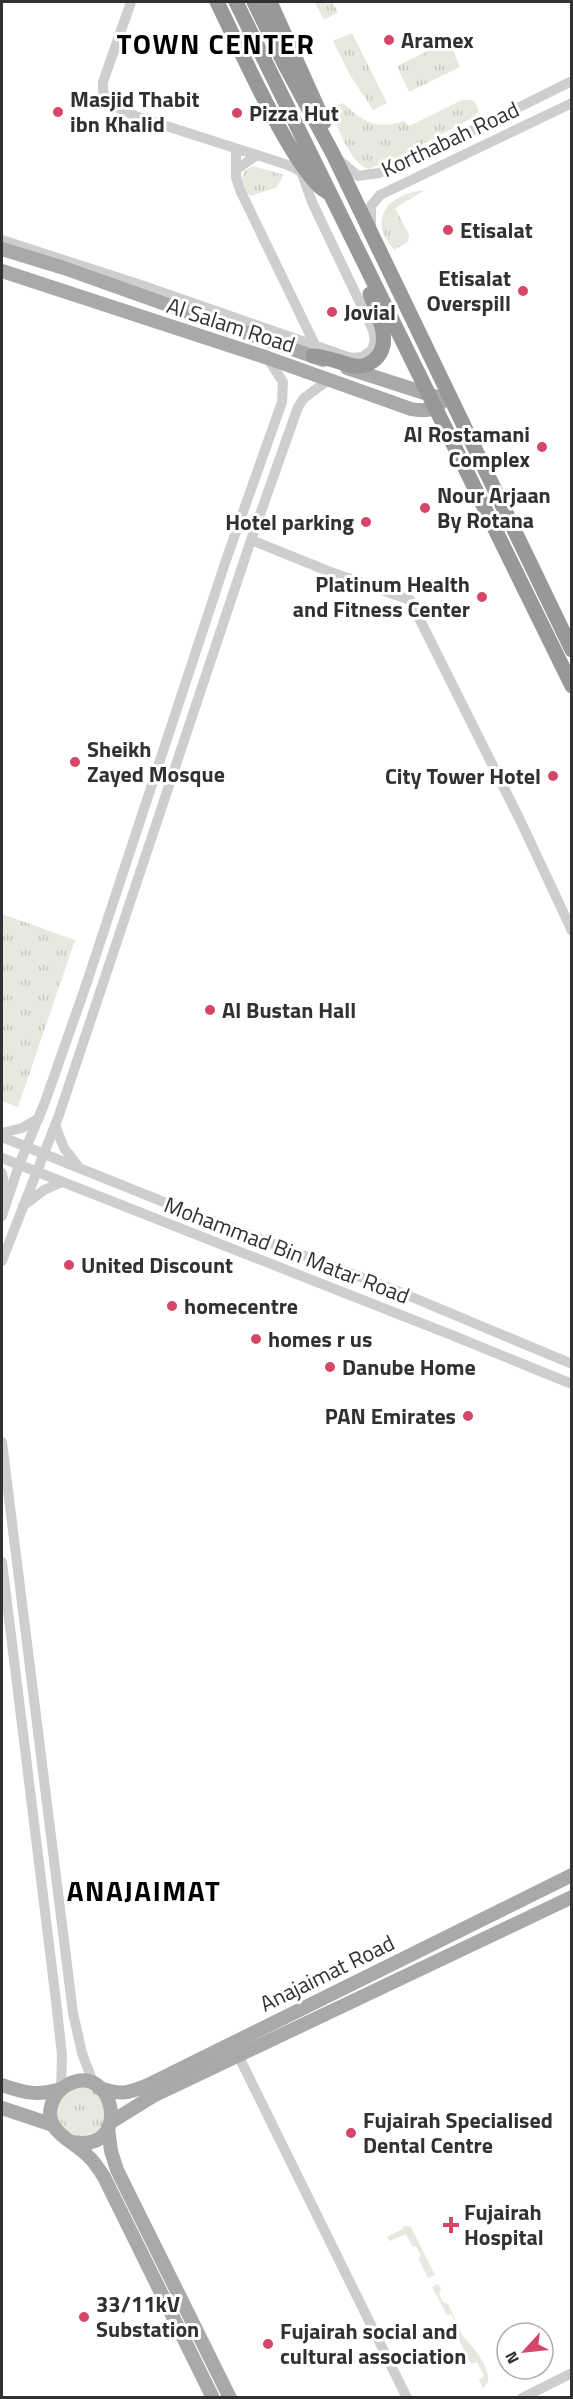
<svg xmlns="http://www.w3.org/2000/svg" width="573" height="2399" font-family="'Titillium Web',sans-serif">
<defs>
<pattern id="grass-tufts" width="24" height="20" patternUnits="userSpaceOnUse" patternTransform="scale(1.5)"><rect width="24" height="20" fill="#e6eade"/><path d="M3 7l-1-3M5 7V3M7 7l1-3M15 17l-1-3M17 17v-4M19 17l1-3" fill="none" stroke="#c6c9bf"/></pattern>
</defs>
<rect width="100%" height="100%" fill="#fff"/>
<g fill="url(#grass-tufts)">
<path d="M318,2H332L338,12L324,20L315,3Z"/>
<path d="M352,33L387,103L373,110L350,75L333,41Z"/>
<path d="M448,41L460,67L409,92L397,66Z"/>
<path d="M462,100H472L476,104L479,111L474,117L404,154L369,169C351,166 338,126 330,110L343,103C365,123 375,130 404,121L409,126Z"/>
<path d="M253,166L284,175L276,188L250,196L245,191L242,177L245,171Z"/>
<path d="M425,190L395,208L409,235L408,242L394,250C390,244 383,236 382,229C378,203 404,192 425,190Z"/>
<path d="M2,914L75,940L18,1107L2,1101Z"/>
<circle cx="81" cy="2112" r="25"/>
</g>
<g fill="#e6eade">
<path d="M404,2226L411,2227L435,2275L428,2278L418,2258L421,2256L416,2246L413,2247L406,2234L390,2241L387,2237L403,2229Z"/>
<path d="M438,2284L441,2289L439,2294L443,2302L448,2304C453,2314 457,2327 463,2336C473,2348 490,2365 488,2382L483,2388L479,2380L484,2376L477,2362L471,2364L452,2326L456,2324L451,2314L447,2315L432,2287Z"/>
</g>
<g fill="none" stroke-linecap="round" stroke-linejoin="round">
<g stroke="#cecece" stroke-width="10">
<path d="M131,2L103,82V91L109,104L138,117L288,165L306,174"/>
<path d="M236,149V177L240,190L316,347"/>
<path d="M338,159L358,176L379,173L449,142L572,81"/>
<path d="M236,170L257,155"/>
<path d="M371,225V206L380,195L572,103"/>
<path d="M2,240L144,286L351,358L362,357L372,350L375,340L373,330L312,202L301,171"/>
<path d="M251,540L328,571L410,600L521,822L572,931"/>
<path d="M55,1125L64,1148L78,1166"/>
<path d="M2,1133L22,1128L39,1118"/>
<path d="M2,1137L186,1211L395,1290L572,1364"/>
<path d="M2,1158L449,1334L572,1384"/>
<path d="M2,1173L6,1196"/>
<path d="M23,1206L44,1190L62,1182"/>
<path d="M2,1216L19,1165L45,1102L85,988L226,560L282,402L283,382L268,359"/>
<path d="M2,1261L59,1115L251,540L298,407L304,398L327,381"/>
<path d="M2,1442L73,2013L82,2053L94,2085"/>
<path d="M2,1562L56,2001L62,2055L61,2089"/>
<path d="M238,2055L407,2398"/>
<path d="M522,2398L572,2373"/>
</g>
<g stroke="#a9a9a9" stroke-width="14">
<path d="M2,249L64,268L323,360"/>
<path d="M2,271L268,358L411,409C430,413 447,407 445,386"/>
<path d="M347,368L437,397"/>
<path d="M2,2085C25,2093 37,2096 61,2089"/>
<path d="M99,2088C121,2095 127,2094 148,2085L572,1875"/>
<path d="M2,2108L53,2125"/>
<path d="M111,2122L153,2096L572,1897"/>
<path d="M108,2128L111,2151L117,2170L230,2398"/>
<path d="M73,2142C133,2154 115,2059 67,2085C60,2089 55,2095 52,2103C42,2131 72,2140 87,2155C94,2161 99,2169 104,2177L213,2398"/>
</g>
<g stroke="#989898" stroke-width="15">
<path d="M217,2C236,40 295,175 327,192"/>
<path d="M236,2L572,686"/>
<path d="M254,2L285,65L333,154L572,650"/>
<path d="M270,2L324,122"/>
<path d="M313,356C328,357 340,363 355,366C361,367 368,365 373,361C395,345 377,313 370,294"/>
</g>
</g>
<g fill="#d54768" stroke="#fff" stroke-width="2">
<circle cx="389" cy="40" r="6"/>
<circle cx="58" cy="112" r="6"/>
<circle cx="237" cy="113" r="6"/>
<circle cx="448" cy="230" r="6"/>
<circle cx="523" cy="291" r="6"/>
<circle cx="332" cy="312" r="6"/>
<circle cx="542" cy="447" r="6"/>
<circle cx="425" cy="508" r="6"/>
<circle cx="366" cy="522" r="6"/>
<circle cx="482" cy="597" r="6"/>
<circle cx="75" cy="762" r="6"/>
<circle cx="553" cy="776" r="6"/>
<circle cx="210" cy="1010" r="6"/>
<circle cx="69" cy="1265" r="6"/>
<circle cx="172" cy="1306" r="6"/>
<circle cx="256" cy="1339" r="6"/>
<circle cx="330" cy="1367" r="6"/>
<circle cx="468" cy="1416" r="6"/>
<circle cx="351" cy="2133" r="6"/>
<path d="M448 2216h6v6h6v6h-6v6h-6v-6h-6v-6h6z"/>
<circle cx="84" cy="2317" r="6"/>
<circle cx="268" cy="2344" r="6"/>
</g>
<g text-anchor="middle" stroke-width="6" stroke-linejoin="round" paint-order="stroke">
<g font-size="22" font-weight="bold" fill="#313131" stroke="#fff" text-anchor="start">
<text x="401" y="48">Aramex</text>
<text x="70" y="107">Masjid Thabit<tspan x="70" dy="25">ibn Khalid</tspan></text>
<text x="249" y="121">Pizza Hut</text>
<text x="460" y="238">Etisalat</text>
<text x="511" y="286" text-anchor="end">Etisalat<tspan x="511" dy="25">Overspill</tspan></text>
<text x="344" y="320">Jovial</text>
<text x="530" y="442" text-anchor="end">Al Rostamani<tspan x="530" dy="25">Complex</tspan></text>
<text x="437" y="503">Nour Arjaan<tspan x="437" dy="25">By Rotana</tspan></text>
<text x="354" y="530" text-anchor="end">Hotel parking</text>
<text x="470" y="592" text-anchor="end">Platinum Health<tspan x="470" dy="25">and Fitness Center</tspan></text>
<text x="87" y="757">Sheikh<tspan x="87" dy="25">Zayed Mosque</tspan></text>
<text x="541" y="784" text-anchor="end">City Tower Hotel</text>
<text x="222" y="1018">Al Bustan Hall</text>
<text x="81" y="1273">United Discount</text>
<text x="184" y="1314">homecentre</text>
<text x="268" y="1347">homes r us</text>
<text x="342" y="1375">Danube Home</text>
<text x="456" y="1424" text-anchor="end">PAN Emirates</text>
<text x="363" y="2128">Fujairah Specialised<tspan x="363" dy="25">Dental Centre</tspan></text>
<text x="464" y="2220">Fujairah<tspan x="464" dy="25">Hospital</tspan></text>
<text x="96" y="2312">33/11kV<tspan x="96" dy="25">Substation</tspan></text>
<text x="280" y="2339">Fujairah social and<tspan x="280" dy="25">cultural association</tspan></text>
</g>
<g font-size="22" fill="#313131" stroke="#fff">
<text transform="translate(450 139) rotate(-25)" y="8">Korthabah Road</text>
<text transform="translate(231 325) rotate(18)" y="8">Al Salam Road</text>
<text transform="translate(287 1250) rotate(21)" y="8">Mohammad Bin Matar Road</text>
<text transform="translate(327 1973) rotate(-26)" y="8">Anajaimat Road</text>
</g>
<g font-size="28" font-weight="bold" letter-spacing="1.5" fill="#000" stroke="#fff">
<text x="216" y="54">TOWN CENTER</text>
<text x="144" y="1901">ANAJAIMAT</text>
</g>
</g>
<rect width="573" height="2399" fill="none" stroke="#313131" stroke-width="6"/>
<g transform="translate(525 2351) rotate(243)"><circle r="28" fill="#ffffff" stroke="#adadad" stroke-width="1.5"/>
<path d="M0-4.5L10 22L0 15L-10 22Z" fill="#d54768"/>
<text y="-9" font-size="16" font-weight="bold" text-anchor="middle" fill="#313131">N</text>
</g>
</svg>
